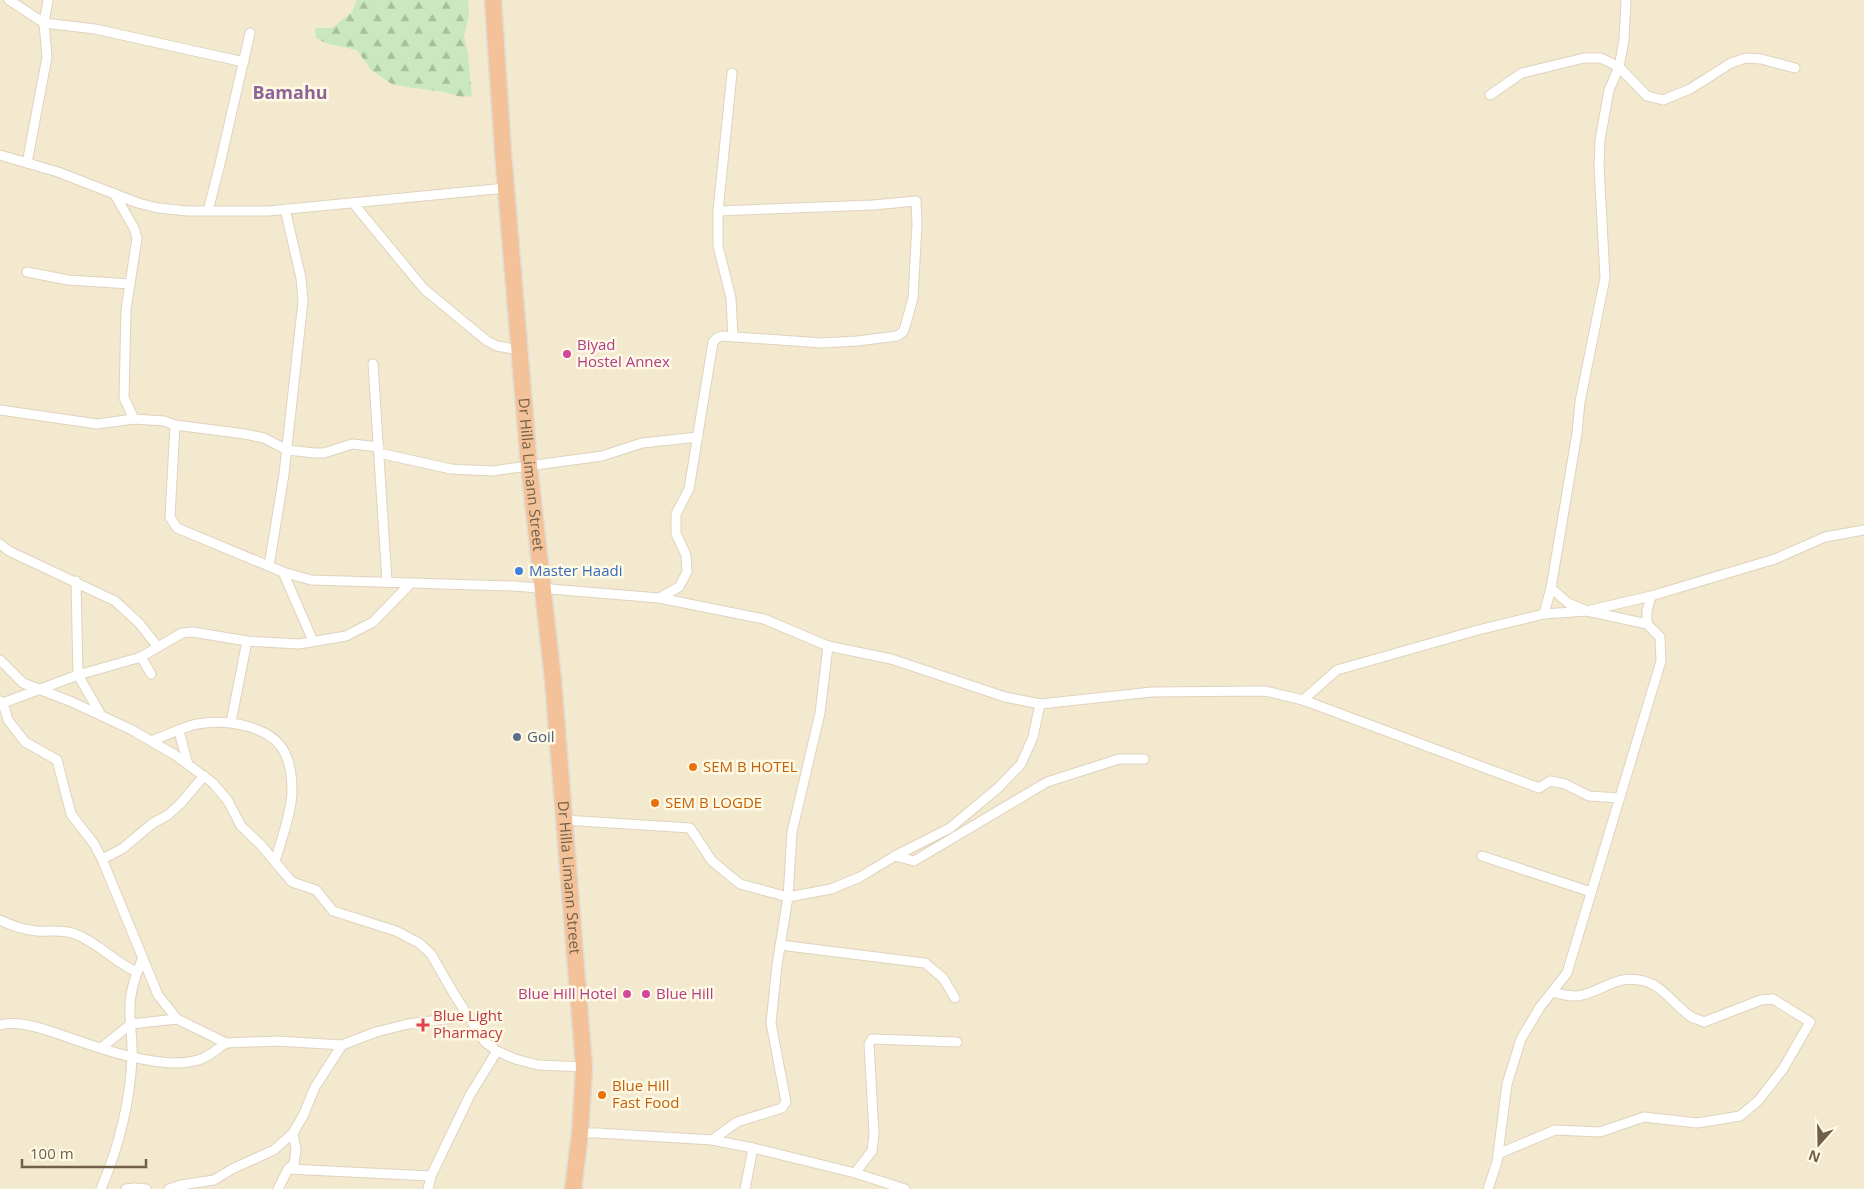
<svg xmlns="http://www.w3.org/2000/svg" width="1864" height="1189" font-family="'Open Sans',sans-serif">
<defs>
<pattern id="forest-firs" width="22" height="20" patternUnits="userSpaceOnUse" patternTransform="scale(1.25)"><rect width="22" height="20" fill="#c9e8c0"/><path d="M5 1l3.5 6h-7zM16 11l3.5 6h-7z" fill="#a8bf9e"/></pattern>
</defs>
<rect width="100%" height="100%" fill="#fbf6e0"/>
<rect fill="#f3e9cf" x="0" y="0" width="1864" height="1189"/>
<path fill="url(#forest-firs)" d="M357,0H468L469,15L464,36L468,55L472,96L461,97L444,92L393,85L371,70L357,50L328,44L316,38L315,28H332L352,12Z"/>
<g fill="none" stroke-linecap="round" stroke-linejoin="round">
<g stroke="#dfd3bd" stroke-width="11">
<g id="street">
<path d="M9,0L44,23L95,29L244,62"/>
<path d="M732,73L718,211V246L731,298L733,337"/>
<path d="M1490,95L1522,73L1584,58H1601L1619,67L1647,96L1663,100L1690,89L1731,63L1746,58L1761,59L1795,68"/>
<path d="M0,155L58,172L138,203L158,208L188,211H268L506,188"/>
<path d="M27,163L47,57L44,23L48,0"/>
<path d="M114,193L134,228L137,238L126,310L124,398L134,419"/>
<path d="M353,203L424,289L487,341L497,346L519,350"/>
<path d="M208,211L219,168L250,33"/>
<path d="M27,272L68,280L130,284"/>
<path d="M373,364L387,582"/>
<path d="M0,410L97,424L134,419L164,421L175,425L170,517L177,528L283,572L311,580L514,586L659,598L764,619L828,646L891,659L1005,697L1040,704L1152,692L1265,691L1303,700L1337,670L1478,630L1544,614L1587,611L1651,596L1775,559L1825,537L1864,530"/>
<path d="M175,425L245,434L264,438L287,450L315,453H324L352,444L379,447"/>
<path d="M379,453L451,469L492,471L602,456L642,443L698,437"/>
<path d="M0,544L9,551L115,601L139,623L158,647"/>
<path d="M269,566L284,474L303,301L301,278L285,209"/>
<path d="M283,572L313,641"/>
<path d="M76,581L78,675L101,715"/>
<path d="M659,598L679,587L687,572L686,555L676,534V514L689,489L713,342L717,338L722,336L822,343L857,341L897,336L903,332L905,327L913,298L917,224L916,201L873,205L718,211"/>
<path d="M1544,614L1551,588"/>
<path d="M1647,624V611L1651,596"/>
<path d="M141,657L151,674"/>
<path d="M0,660L23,683L72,702L132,730L175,755L213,783L228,801L241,826L260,844L292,882L316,890L333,911L396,931L419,943L431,954L454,994L485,1042L497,1051L515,1059L538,1065L584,1067"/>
<path d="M1303,700L1539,788L1550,781L1565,784L1589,796L1619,798"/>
<path d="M0,701L3,703L8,720L25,742L57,760L71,814L94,844L102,859L158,995L177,1019L226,1043L277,1041L342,1045L376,1032L408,1024L468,1016"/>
<path d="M3,703L78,675L141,657L182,633L193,632L247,641L299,644L346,636L373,622L411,583"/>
<path d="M231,722L247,641"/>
<path d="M179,731L188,765"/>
<path d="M151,741C165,736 183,727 197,724C226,719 276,725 287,758C291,768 292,781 292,792C291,815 281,840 275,862"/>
<path d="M564,820L690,828L712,861L740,884L788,897L831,889L860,877L895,856L950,828L998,788L1021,764L1033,737L1040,704"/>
<path d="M895,856L914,861L1047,782L1119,759H1144"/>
<path d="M1482,856L1591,892"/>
<path d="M102,859L122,849L153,823L168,815L180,804L204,776"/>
<path d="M0,920C12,926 24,930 37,931C50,932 62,929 75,934C99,943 114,962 137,972"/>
<path d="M780,945L925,963L943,978L955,998"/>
<path d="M0,1025C18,1020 39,1028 56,1033C93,1046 163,1073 201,1059C210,1056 218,1048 226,1043"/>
<path d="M101,1048L131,1024L177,1019"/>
<path d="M580,1133H598L712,1140L753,1148L855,1173L905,1189"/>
<path d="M712,1140L737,1122L782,1108L786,1102L771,1023L777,965L788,897L792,832L820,713L828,646"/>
<path d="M1498,1154L1555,1130L1600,1132L1644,1117L1697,1123L1740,1116L1758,1101L1783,1069L1810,1022L1773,999L1761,1000L1704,1022C1700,1020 1696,1019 1693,1018C1676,1008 1664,986 1644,981C1618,974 1606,989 1582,995C1573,998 1561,994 1552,992"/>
<path d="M288,1169L431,1176"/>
<path d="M855,1173L872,1151L874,1134L869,1044L872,1039L957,1042"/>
<path d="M101,1189C119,1146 130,1104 132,1058C133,1043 130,1027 130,1012C129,994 135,976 142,960"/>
<path d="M126,1189L135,1188L146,1189"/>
<path d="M169,1189L181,1185L214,1180L232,1169L274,1150L293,1133"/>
<path d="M278,1189L288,1169L294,1164L296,1149L293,1133L303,1116L315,1087L342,1045"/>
<path d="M428,1189L431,1176L470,1095L497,1051"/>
<path d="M745,1189L753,1148"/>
<path d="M1488,1189L1497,1162L1507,1084L1521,1039L1540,1007L1567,973L1661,661L1660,637L1647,624L1587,611L1568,603L1551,588L1577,433L1580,402L1605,278L1599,166L1600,140L1609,90L1619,67L1624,40L1626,0"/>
</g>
</g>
<g stroke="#e0dcd7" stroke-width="19">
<g id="highway">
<path id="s1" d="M493,0L503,152L529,466L553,680L584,1067L580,1133L573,1189"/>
</g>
</g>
<use href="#street" stroke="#fff" stroke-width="9"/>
<use href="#highway" stroke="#f4c298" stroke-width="16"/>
</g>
<g fill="#d1479c" stroke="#fffae6" stroke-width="2">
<circle cx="567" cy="354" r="5"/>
<circle cx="627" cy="994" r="5"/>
<circle cx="646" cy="994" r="5"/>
</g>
<circle fill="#3f7fe0" stroke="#fffae6" stroke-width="2" cx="519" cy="571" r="5"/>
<circle fill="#5c6f8a" stroke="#fffae6" stroke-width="2" cx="517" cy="737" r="5"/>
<g fill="#e8710a" stroke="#fffae6" stroke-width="2">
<circle cx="693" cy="767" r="5"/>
<circle cx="655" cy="803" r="5"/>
<circle cx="602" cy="1095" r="5"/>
</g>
<path fill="#e0444e" stroke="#fffae6" stroke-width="2" d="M420.5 1017.5h5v5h5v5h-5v5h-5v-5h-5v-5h5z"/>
<g text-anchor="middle" stroke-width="5" stroke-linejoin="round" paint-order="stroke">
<g font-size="15" fill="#b23c85" stroke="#fffae6" text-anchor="start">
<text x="577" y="350">Biyad<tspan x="577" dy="17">Hostel Annex</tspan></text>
<text x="617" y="999" text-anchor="end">Blue Hill Hotel</text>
<text x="656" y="999">Blue Hill</text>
</g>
<g font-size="15" fill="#715f49" stroke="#fffae6">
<text dy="5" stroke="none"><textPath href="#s1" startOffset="476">Dr Hilla Limann Street</textPath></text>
<text dy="5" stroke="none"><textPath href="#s1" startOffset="881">Dr Hilla Limann Street</textPath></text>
</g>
<g font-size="15" fill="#366cbe" stroke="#fffae6" text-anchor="start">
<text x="529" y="576">Master Haadi</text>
</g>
<g font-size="15" fill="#4e5e75" stroke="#fffae6" text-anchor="start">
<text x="527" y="742">Goil</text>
</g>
<g font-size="15" fill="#c56008" stroke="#fffae6" text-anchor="start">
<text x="703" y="772">SEM B HOTEL</text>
<text x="665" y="808">SEM B LOGDE</text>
<text x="612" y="1091">Blue Hill<tspan x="612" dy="17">Fast Food</tspan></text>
</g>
<g font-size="15" fill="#be3a42" stroke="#fffae6" text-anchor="start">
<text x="433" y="1021">Blue Light<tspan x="433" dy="17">Pharmacy</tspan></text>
</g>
<g font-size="18" font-weight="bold" fill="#8d6495" stroke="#fffae6">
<text x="290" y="99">Bamahu</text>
</g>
</g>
<g transform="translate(1819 1144) rotate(200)" stroke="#fffae6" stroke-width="4" paint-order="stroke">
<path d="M0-4L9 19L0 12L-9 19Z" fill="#715f49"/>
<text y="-8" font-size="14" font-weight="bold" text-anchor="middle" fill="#715f49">N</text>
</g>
<path d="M22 1159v8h124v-8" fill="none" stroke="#715f49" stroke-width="2.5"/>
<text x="30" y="1159" font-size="15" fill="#715f49" stroke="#fffae6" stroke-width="4" paint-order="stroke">100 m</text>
</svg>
